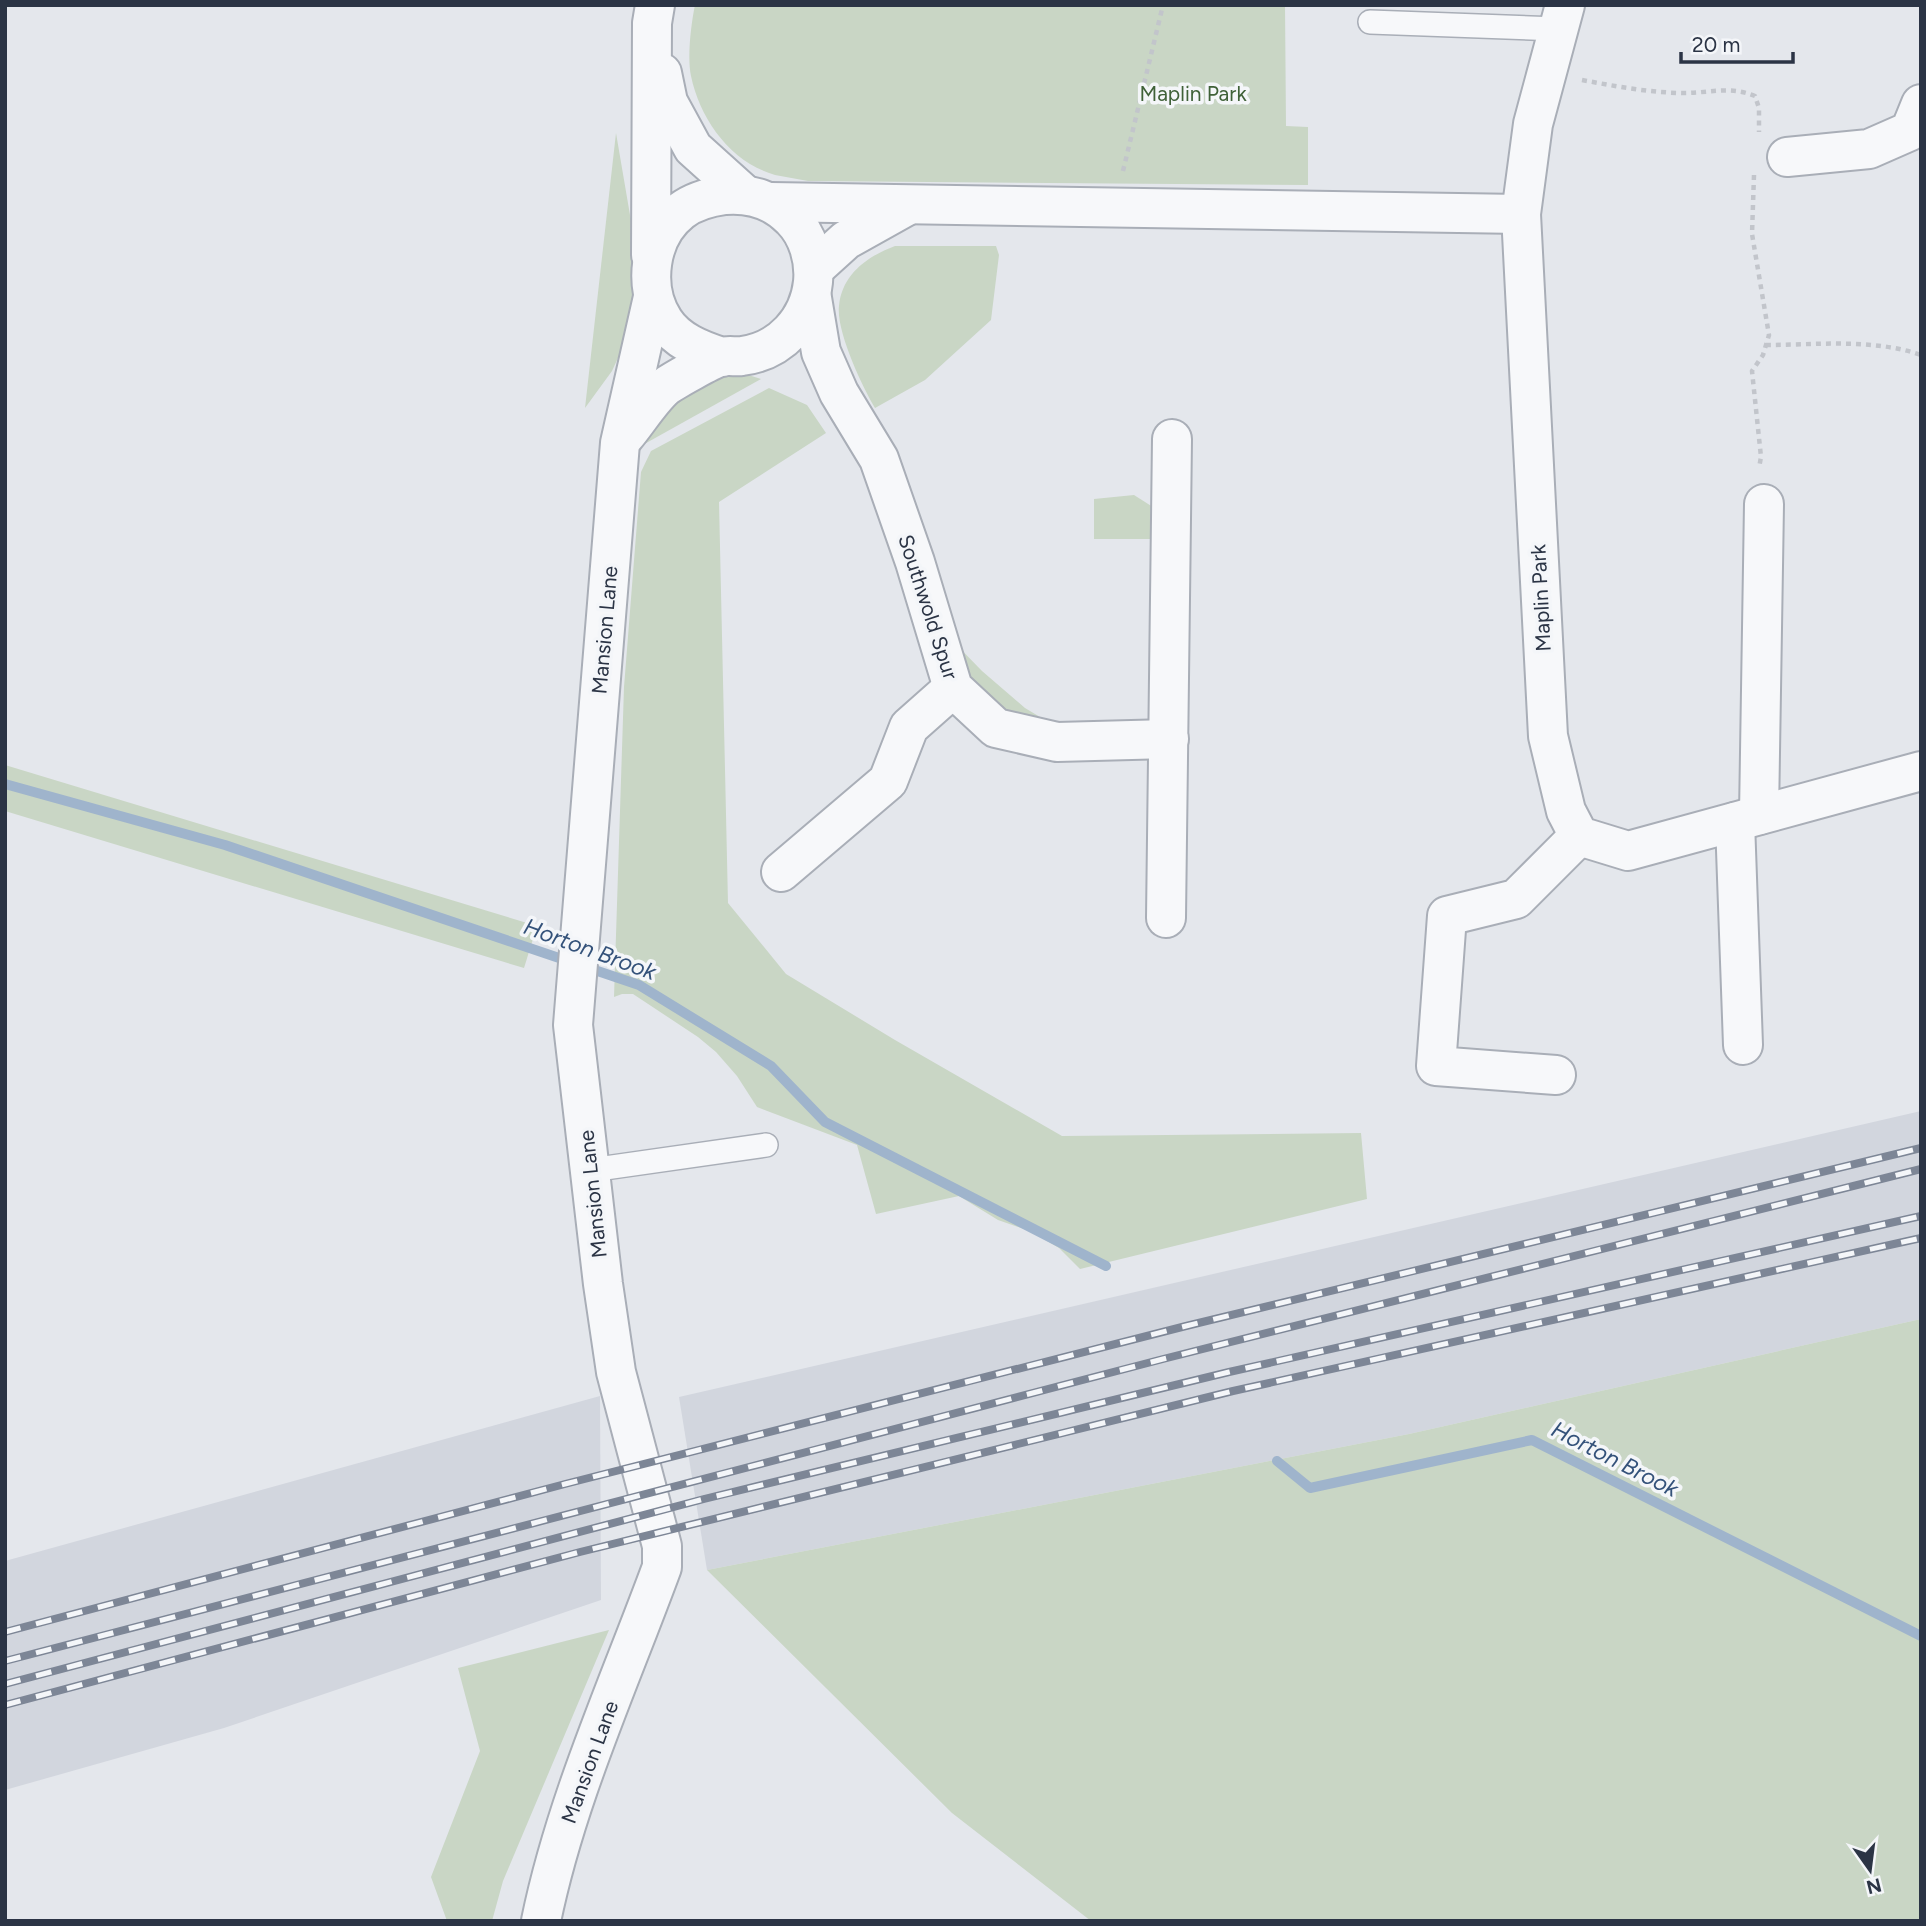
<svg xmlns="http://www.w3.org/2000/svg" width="1926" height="1926" font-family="Figtree,sans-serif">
<rect width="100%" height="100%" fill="#e4e7ec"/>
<g fill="#d2d6de">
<path d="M1921,1111V1319L1409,1434L707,1570L679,1397Z"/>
<path d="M600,1396L601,1600L224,1728L5,1790V1561Z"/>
</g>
<g fill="#c9d6c5">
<path d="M695,5H1285L1286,126L1308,127V185L808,181C797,179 786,177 775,175C730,162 700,119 691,76C687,58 691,24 695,5Z"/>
<path d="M616,133L630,215L641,257L628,336L612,371L585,408Z"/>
<path d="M895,246H996L999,255L991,320L925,380L875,408C862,386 836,331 839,306C842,274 868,256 895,246Z"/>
<path d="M736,371L761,379L639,447L681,392Z"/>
<path d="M769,388L807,405L826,433L719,502L728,903L786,974L895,1040L1062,1136L1361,1133L1367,1199L1080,1269L1059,1248L1030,1231L998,1220L959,1196L876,1214L857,1145L757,1107L737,1076L716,1052L698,1037L633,994H622L614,997L624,687L641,472L651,451Z"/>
<path d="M1134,495L1156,509L1163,539H1094V499Z"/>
<path d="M943,631L982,671L1025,708L1065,732L987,714Z"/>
<path d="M5,765L537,926L524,968L5,811Z"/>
<path d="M1921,1319V1921H1091L952,1813L707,1570L1409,1434Z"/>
<path d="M609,1630L503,1881L492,1921H447L431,1877L480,1751L458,1668Z"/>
</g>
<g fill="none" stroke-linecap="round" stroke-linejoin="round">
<g stroke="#9fb4cc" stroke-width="10">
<path d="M5,784L225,845L639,985L771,1066L825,1122L1106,1266"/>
<path d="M1277,1461L1310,1488L1532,1440L1921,1636"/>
</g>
<g stroke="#a9aeb7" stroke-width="26">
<g id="lane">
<path d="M1370,22L1557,29"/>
<path d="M591,1170L766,1145"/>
</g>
</g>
<g stroke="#a9aeb7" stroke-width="42">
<g id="street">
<path d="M1565,5L1533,124L1521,214L1548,736L1566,811L1579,836L1628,851L1921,771"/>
<path d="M662,73L668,102L693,148L743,193"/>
<path d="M1787,157L1869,149L1910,131L1921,104"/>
<path d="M771,202L1521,214"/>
<path d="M651,255L652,23L655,5"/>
<path d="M814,269L846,240L907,206"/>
<path d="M812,298L821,352L839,393L879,459L915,562L953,688L996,728L1057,742L1169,739"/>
<path d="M625,436C637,422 651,399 665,387C673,381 712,359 721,357C728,355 736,357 742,356C781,351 809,320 813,282C815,260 808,235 792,219C774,200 750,193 725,195C710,197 694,201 681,211C649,236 642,287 664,321C677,341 700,350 722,357"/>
<path d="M1759,815L1764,504"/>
<path d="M1735,822L1743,1045"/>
<path d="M781,872L888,781L909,727L953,688"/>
<path d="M1166,918L1172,439"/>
<path d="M1556,1075L1436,1066L1447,916L1516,899L1579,836"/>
<path d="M541,1921C566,1799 619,1684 662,1567V1546L616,1372L603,1284L573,1025L620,443L653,297"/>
</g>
</g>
<g stroke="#c2c5cb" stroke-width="4.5" stroke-dasharray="5 5" stroke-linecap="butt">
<path d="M1582,80C1614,86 1646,92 1679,93C1706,94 1729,85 1755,96L1759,108V132"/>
<path d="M1123,171L1163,5"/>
<path d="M1754,175L1752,234L1769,335L1763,355L1752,371L1761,457L1759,468"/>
<path d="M1766,345C1816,345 1872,338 1921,355"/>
</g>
<use href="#lane" stroke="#f7f8fa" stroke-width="23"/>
<use href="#street" stroke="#f7f8fa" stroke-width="38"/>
<g stroke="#7d8696" stroke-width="8">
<g id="rail">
<path d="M5,1632L565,1484L1186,1326L1921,1148"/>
<path d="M5,1661L1163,1359L1921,1169"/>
<path d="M5,1684L704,1499L1229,1372L1921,1216"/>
<path d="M5,1705L580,1552L1233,1391L1921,1238"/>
</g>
</g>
<use href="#rail" stroke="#f4f6f9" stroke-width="5" stroke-dasharray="16" stroke-linecap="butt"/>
</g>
<g text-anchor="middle" stroke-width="7" stroke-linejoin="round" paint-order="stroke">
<g font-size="21" fill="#3f6138" stroke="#f4f6f9">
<text x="1193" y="101">Maplin Park</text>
</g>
<g font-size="21" fill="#2b3445" stroke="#f4f6f9">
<text transform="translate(1541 598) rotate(-93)" y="7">Maplin Park</text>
<text transform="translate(928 607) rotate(72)" y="7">Southwold Spur</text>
<text transform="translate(605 630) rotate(-85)" y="7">Mansion Lane</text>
<text transform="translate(593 1194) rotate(-96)" y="7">Mansion Lane</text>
<text transform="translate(590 1762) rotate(-70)" y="7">Mansion Lane</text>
</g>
<g font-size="23" font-style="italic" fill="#34527a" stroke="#f4f6f9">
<text transform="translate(590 949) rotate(20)" y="8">Horton Brook</text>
<text transform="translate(1615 1459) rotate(27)" y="8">Horton Brook</text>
</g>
</g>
<rect width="1926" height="1926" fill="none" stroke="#2b3445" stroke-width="14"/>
<g transform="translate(1870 1870) rotate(166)" stroke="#f4f6f9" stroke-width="5" paint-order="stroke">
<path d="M0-5L12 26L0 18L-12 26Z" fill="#2b3445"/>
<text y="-10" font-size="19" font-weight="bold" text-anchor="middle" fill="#2b3445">N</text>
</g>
<path d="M1681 52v10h112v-10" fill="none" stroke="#2b3445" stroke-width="3.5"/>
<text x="1692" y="52" font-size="21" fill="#2b3445" stroke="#f4f6f9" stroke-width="5" paint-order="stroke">20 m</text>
</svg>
